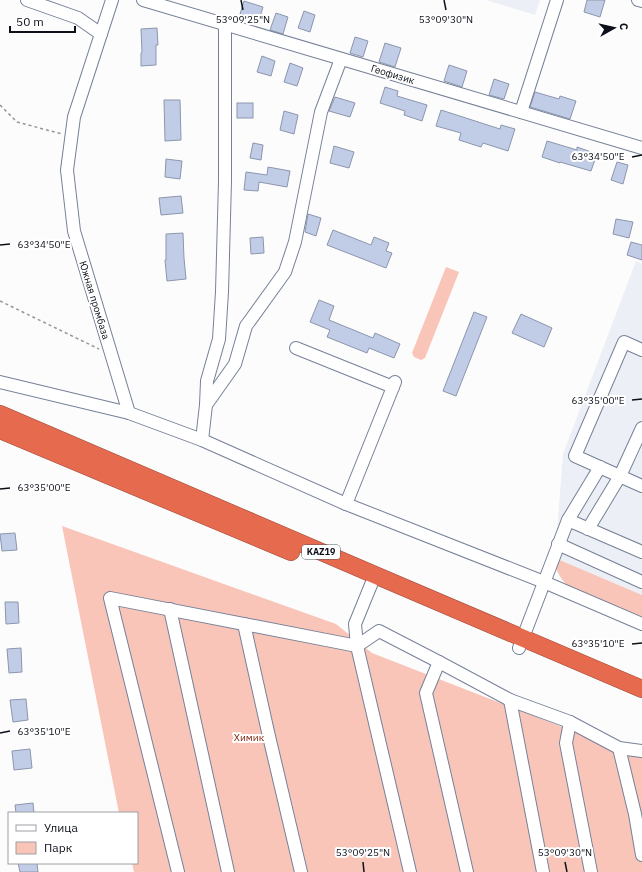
<svg xmlns="http://www.w3.org/2000/svg" width="642" height="872" font-family="'IBM Plex Sans',sans-serif">
<rect width="100%" height="100%" fill="#fcfcfc"/>
<g fill="#eceff6">
<path d="M486,0H540L535,15Z"/>
<path d="M636,261L642,264V595L555,558L563,454Z"/>
</g>
<g fill="#f8c5b8">
<path d="M446,267L459,272L425,358L421,360L414,357L412,353Z"/>
<path d="M62,526L336,624L372,653L642,758V872H134L132,863H137V813H119Z"/>
<path d="M555,558L642,595V617L567,585C561,580 553,566 555,558Z"/>
</g>
<g fill="#c1cde7" stroke="#8b96ae">
<path d="M587,0H605L600,17L584,12Z"/>
<path d="M244,1L263,7L259,20L240,14Z"/>
<path d="M304,11L315,15L310,32L298,28Z"/>
<path d="M276,13L288,17L283,34L270,30Z"/>
<path d="M157,28L158,45H156V65L141,66V53L142,52L141,29Z"/>
<path d="M355,37L368,41L363,57L350,53Z"/>
<path d="M385,43L401,48L395,67L379,62Z"/>
<path d="M262,56L275,61L271,76L257,72Z"/>
<path d="M290,63L303,68L297,86L284,82Z"/>
<path d="M449,65L467,71L462,87L444,81Z"/>
<path d="M494,79L509,84L504,99L489,95Z"/>
<path d="M385,87L398,91L397,96L427,105L422,121L404,115L405,111L380,103Z"/>
<path d="M535,92L559,99L560,96L576,101L570,119L530,107Z"/>
<path d="M335,97L355,103L350,117L329,111Z"/>
<path d="M164,100H180L181,140L165,141Z"/>
<rect x="237" y="103" width="16" height="15"/>
<path d="M441,110L500,129L501,125L515,129L508,151L483,143L481,147L459,140L461,133L436,126Z"/>
<path d="M284,111L298,115L294,134L280,130Z"/>
<path d="M547,141L577,150V147L597,154L591,171L560,162V163L542,157Z"/>
<path d="M253,143L263,145L261,160L250,158Z"/>
<path d="M334,146L354,152L349,168L330,163Z"/>
<path d="M166,159L182,161L180,179L165,177Z"/>
<path d="M617,162L628,165L623,184L611,180Z"/>
<path d="M268,167L290,171L287,187L259,182L258,191L244,190L246,172L267,175Z"/>
<path d="M181,196L183,213L161,215L159,198Z"/>
<path d="M308,214L321,218L316,236L305,232Z"/>
<path d="M616,219L633,222L629,238L613,234Z"/>
<path d="M333,230L371,245L374,237L389,243L386,251L392,253L386,268L327,245Z"/>
<path d="M183,233L184,258L186,279L167,281L165,260H166V234Z"/>
<path d="M263,237L264,253L251,254L250,238Z"/>
<path d="M631,242L642,245V260L627,255Z"/>
<path d="M319,300L334,306L329,320L373,338L375,333L400,344L394,358L369,348L367,353L327,337L330,330L310,322Z"/>
<path d="M474,312L487,317L456,396L443,391Z"/>
<path d="M521,314L552,328L544,347L512,333Z"/>
<path d="M15,533L17,550L2,551L0,534Z"/>
<path d="M5,602H18L19,623L6,624Z"/>
<path d="M21,648L22,672L9,673L7,649Z"/>
<path d="M26,699L28,720L13,722L10,700Z"/>
<path d="M30,749L32,768L14,770L12,751Z"/>
<path d="M33,803L34,813H16L15,805Z"/>
<path d="M18,863H37L38,872H20Z"/>
</g>
<g fill="none" stroke-linecap="round" stroke-linejoin="round">
<g stroke="#768198" stroke-width="14">
<g id="minor">
<path d="M27,0L78,18L101,34"/>
<path d="M112,0L74,117L67,170L74,231L129,413"/>
<path d="M143,0L642,148"/>
<path d="M638,0L642,1"/>
<path d="M521,112L557,0"/>
<path d="M296,348L393,387"/>
<path d="M642,350L624,342L575,456L642,486"/>
<path d="M0,382L129,413L202,440L346,504L544,582L642,624"/>
<path d="M206,405L207,381L219,339L222,292L225,181V24"/>
<path d="M202,440L206,405L235,364L246,326L285,272L295,242L321,112L341,59"/>
<path d="M346,504L395,382"/>
<path d="M568,520L600,467"/>
<path d="M588,529L620,476L642,428"/>
<path d="M558,544L642,582"/>
<path d="M375,575L355,624L357,646L410,872"/>
<path d="M170,609L228,872"/>
<path d="M244,624L268,732L301,872"/>
<path d="M519,648L568,520L642,552"/>
<path d="M439,662L426,693L467,872"/>
<path d="M510,700L543,872"/>
<path d="M570,722L566,743L591,872"/>
<path d="M619,748L635,814L642,855"/>
<path d="M178,872L110,598L357,646L379,631L439,662L510,700L570,722L619,748L642,751"/>
</g>
</g>
<g stroke="#994a3b" stroke-width="18">
<g id="highway">
<path d="M0,414L375,575L642,689"/>
<path d="M0,430L291,552"/>
</g>
</g>
<g stroke="#949599" stroke-width="1.5" stroke-dasharray="3 3" stroke-linecap="butt">
<path d="M0,105L17,122L62,134"/>
<path d="M0,301L99,349"/>
</g>
<use href="#minor" stroke="#fff" stroke-width="12"/>
<use href="#highway" stroke="#e56a4e" stroke-width="17"/>
</g>
<path fill="none" stroke="#0d1019" stroke-width="1.5" d="M241,0L243,10M444,0L446,10M632,157L642,155M0,245L10,244M632,400L642,399M0,489L10,488M632,644L642,643M0,733L10,731M363,862L364,872M565,862L567,872"/>
<g text-anchor="middle" stroke-width="4" stroke-linejoin="round" paint-order="stroke">
<rect fill="#fff" stroke="#56585e" stroke-width="1" x="302" y="545" width="38" height="14" rx="3"/>
<g font-size="9" font-weight="bold" fill="#0d1019">
<text x="321" y="555">KAZ19</text>
</g>
<g font-size="10" fill="#0d1019" stroke="#fff">
<text transform="translate(393 74) rotate(17)" y="4">Геофизик</text>
<text transform="translate(95 300) rotate(73)" y="4">Южная промбаза</text>
</g>
<g font-size="10" fill="#7e1c04" stroke="#fff">
<text x="249" y="741">Химик</text>
</g>
</g>
<g font-size="10" text-anchor="middle" fill="#0d1019" stroke="#fff" stroke-width="4" stroke-linejoin="round" paint-order="stroke">
<text x="243" y="23">53°09'25"N</text>
<text x="446" y="23">53°09'30"N</text>
<text x="598" y="160">63°34'50"E</text>
<text x="44" y="248">63°34'50"E</text>
<text x="598" y="404">63°35'00"E</text>
<text x="44" y="491">63°35'00"E</text>
<text x="598" y="647">63°35'10"E</text>
<text x="44" y="735">63°35'10"E</text>
<text x="363" y="856">53°09'25"N</text>
<text x="565" y="856">53°09'30"N</text>
</g>
<rect x="8" y="812" width="130" height="52" fill="#ffffff" stroke="#9e9fa3"/>
<rect x="16" y="825" width="20" height="6" fill="#ffffff" stroke="#9e9fa3"/>
<text x="44" y="832" font-size="12" fill="#0d1019">Улица</text>
<rect x="16" y="842" width="20" height="12" fill="#f8c5b8" stroke="#9e9fa3"/>
<text x="44" y="852" font-size="12" fill="#0d1019">Парк</text>
<g transform="translate(614 28) rotate(82)" stroke="#ffffff" stroke-width="3" paint-order="stroke">
<path d="M0-3L7 15L0 10L-7 15Z" fill="#0d1019"/>
<text y="-6" font-size="11" font-weight="bold" text-anchor="middle" fill="#0d1019">С</text>
</g>
<path d="M10 26v6h65v-6" fill="none" stroke="#0d1019" stroke-width="2"/>
<text x="16" y="26" font-size="12" fill="#0d1019" stroke="#ffffff" stroke-width="3" paint-order="stroke">50 m</text>
</svg>
